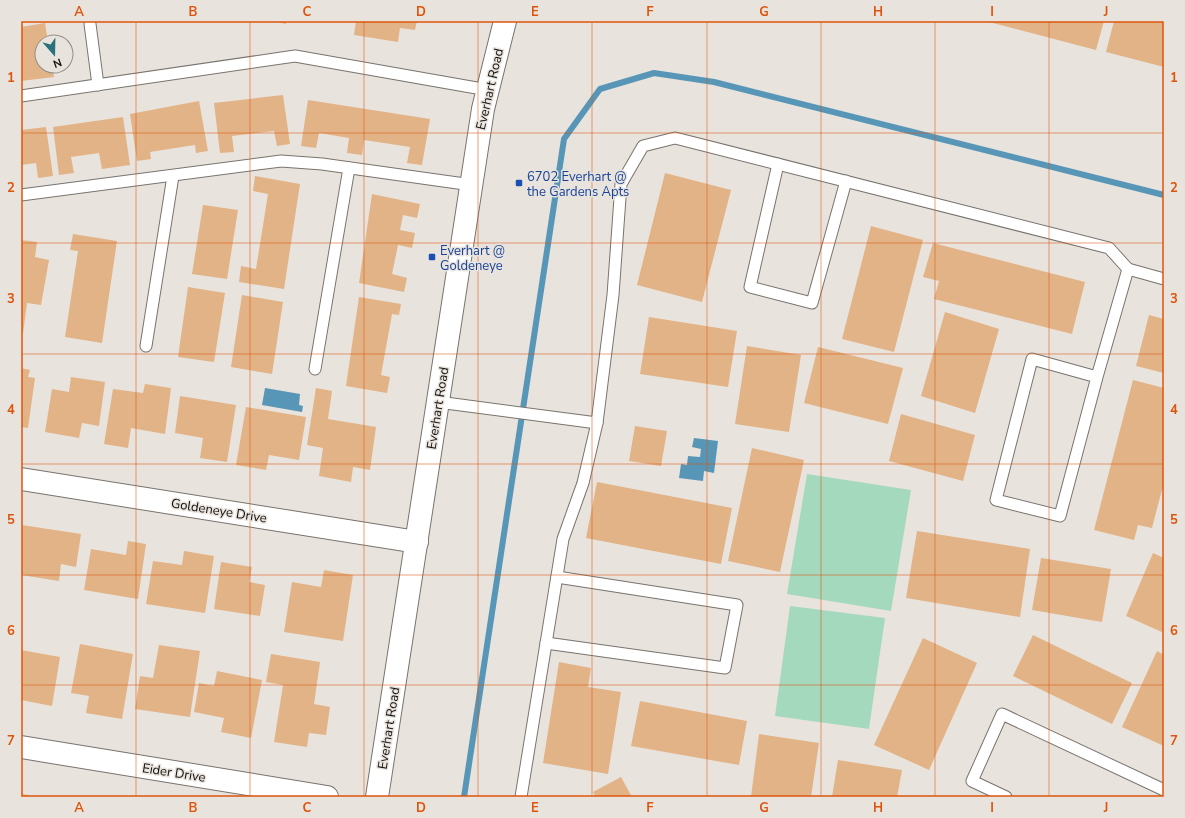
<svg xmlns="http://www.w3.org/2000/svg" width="1185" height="818" font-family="'Nunito Sans',sans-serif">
<rect width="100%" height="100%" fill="#e9e3dd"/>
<g fill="#a5d9be">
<path d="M807,474L911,490L891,611L787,594Z"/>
<path d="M790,606L885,618L869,729L775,716Z"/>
</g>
<g fill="#5896b7">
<path d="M265,388L300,394L299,405L303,406L302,412L262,405Z"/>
<path d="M694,438L718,441L714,473L704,471L703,481L679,478L681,464L687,465L688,456L700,457L701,449L692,447Z"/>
</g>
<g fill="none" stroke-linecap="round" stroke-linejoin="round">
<path stroke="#5896b7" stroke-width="6" d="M464,797L564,139L600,89L654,73L714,82L1164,195"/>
</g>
<g fill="#e2b386">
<path d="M272,21H286V24Z"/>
<path d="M356,21H417L415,30L400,28L398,42L354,35Z"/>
<path d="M985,21H1104L1096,50Z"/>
<path d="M1114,21H1164V67L1106,52Z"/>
<path d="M45,23L48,42H42V66H52L54,77L21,81V27Z"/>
<path d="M283,95L290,144L277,146L274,131L232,136L234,152L220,153L214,103Z"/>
<path d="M308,100L430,119L422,165L407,163L410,147L364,140L362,155L347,153L349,138L319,133L316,148L301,146Z"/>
<path d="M199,101L208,151L196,153L195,145L150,152L151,159L137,161L130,114Z"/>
<path d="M123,117L130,165L102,169L99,153L71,157L74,173L59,175L53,127Z"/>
<path d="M46,127L53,176L38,178L36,163L21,165V130Z"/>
<path d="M665,173L731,190L702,302L637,285Z"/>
<path d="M255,176L300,184L284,289L239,282L241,266L256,269L268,194L253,191Z"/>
<path d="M372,194L420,204L417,218L403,215L400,230L415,233L412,248L398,245L392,274L407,278L404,292L359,283Z"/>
<path d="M203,205L238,210L227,279L192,274Z"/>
<path d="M871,226L923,240L894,352L842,339Z"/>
<path d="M73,234L117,241L102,343L65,337L78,251L70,250Z"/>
<path d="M21,240L37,242L35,257L49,260L41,305L27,303L23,333L21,332Z"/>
<path d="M933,243L1085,282L1072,334L934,299L939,281L923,277Z"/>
<path d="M188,287L225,293L214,362L178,357Z"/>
<path d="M242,295L283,302L272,374L231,367Z"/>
<path d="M359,297L401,304L399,315L392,314L381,375L390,377L387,393L346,386Z"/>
<path d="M945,312L999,329L975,413L921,396Z"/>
<path d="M1149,315L1164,319V373L1136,366Z"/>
<path d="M649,317L737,331L728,387L640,374Z"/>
<path d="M747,346L801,355L789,432L735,424Z"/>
<path d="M818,347L903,368L888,424L804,403Z"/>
<path d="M21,368L30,370L28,377L35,378L28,428L21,427Z"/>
<path d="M71,377L105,382L99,426L82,423L79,438L45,432L52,389L69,392Z"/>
<path d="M1133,380L1164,388V482L1152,528L1138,525L1134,540L1094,530Z"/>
<path d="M145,384L171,388L165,434L131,428L128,448L104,444L113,389L143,393Z"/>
<path d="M316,388L332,391L328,419L376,427L370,470L353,467L351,482L319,476L323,448L307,445Z"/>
<path d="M180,396L236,405L227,462L200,458L203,438L175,433Z"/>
<path d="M246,407L306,417L299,460L269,455L266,470L236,465Z"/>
<path d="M901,414L975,435L963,481L889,461Z"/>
<path d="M635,426L667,431L661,466L629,461Z"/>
<path d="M752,448L804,460L780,572L728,561Z"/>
<path d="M597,482L732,508L721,564L586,538Z"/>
<path d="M22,525L81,534L76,567L61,564L59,581L21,575Z"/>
<path d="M917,531L1030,549L1020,617L906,598Z"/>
<path d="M128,541L146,544L138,599L84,590L91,549L126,555Z"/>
<path d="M184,551L214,556L205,613L146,604L153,561L182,565Z"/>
<path d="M1153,553L1164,558V633L1126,616Z"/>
<path d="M1041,558L1111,569L1102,622L1032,610Z"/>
<path d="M221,562L252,567L249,582L265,585L260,616L214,609Z"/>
<path d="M324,570L353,575L343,641L284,632L292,582L321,587Z"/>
<path d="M1033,635L1132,683L1112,724L1013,676Z"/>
<path d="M923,638L977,663L929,770L874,745Z"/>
<path d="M80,644L133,654L122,719L86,713L89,696L71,693Z"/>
<path d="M159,645L200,651L190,717L135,709L140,676L153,678Z"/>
<path d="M21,650L60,657L52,706L21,700Z"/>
<path d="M1157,651L1164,655V746L1122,727Z"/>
<path d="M271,654L320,662L314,704L330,707L326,735L309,733L307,747L274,742L283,685L266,682Z"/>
<path d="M559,662L591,668L588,687L621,692L608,774L543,763Z"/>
<path d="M217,671L262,680L251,738L221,732L224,718L194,712L199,683L214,686Z"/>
<path d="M640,701L747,721L739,765L631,746Z"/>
<path d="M759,734L819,743L811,797H751Z"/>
<path d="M838,760L902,770L897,797H832Z"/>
<path d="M621,777L632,797H596L593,792Z"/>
<path d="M21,794L29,795L28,797H21Z"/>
</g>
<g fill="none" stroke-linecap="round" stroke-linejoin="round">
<g stroke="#79736e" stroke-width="13">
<g id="lane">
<path d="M90,24L98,85"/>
<path d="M21,96L295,56L488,90"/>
<path d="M778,164L750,287L812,303L846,181"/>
<path d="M21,195L281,161L322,164L472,185"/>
<path d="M146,346L173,176"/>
<path d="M315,369L349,168"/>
<path d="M1097,377L1060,516L996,500L1032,359L1097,377L1128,269"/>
<path d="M438,402L597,423L613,295L621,184L643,146L675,138L1109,248L1128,269L1164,279"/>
<path d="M546,643L725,668L737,605L557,577"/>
<path d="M521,797L563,539L583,483L597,423"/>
<path d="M1006,797L972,781L1002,714L1164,790"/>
</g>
</g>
<g stroke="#79736e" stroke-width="24">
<g id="street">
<path d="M21,479L417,542"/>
<path d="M21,747L327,797"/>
</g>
</g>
<g stroke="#79736e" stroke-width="24">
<path id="secondary" d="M377,797L483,109L505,21"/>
</g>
<use href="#lane" stroke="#fff" stroke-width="11"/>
<use href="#street" stroke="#fff" stroke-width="22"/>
<use href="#secondary" stroke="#fff" stroke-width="22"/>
</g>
<path fill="none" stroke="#dd550c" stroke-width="1" stroke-opacity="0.55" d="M136,21V797M250,21V797M364,21V797M478,21V797M592,21V797M707,21V797M821,21V797M935,21V797M1049,21V797M21,133H1164M21,243H1164M21,354H1164M21,464H1164M21,575H1164M21,685H1164"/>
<g fill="#1a4fb4" stroke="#e9e3dd" stroke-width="1.5">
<rect x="515" y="179" width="8" height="8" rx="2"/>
<rect x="428" y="253" width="8" height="8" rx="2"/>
</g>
<g text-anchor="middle" stroke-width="3" stroke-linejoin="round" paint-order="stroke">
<g font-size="13" fill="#110f0d" stroke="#e9e3dd">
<text transform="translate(489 89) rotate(-77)" y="5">Everhart Road</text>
<text transform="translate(437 408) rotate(-81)" y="5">Everhart Road</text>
<text transform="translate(219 510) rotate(9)" y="5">Goldeneye Drive</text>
<text transform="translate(388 728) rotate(-81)" y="5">Everhart Road</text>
<text transform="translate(174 772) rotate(9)" y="5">Eider Drive</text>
</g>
<g font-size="13" fill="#164399" stroke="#e9e3dd" text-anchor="start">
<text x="527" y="181">6702 Everhart @<tspan x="527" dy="15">the Gardens Apts</tspan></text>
<text x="440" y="255">Everhart @<tspan x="440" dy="15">Goldeneye</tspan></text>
</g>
</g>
<rect width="1185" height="818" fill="none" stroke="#e9e3dd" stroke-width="44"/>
<g transform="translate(54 54) rotate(160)"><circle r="19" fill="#e9e3dd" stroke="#938e8a"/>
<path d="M0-3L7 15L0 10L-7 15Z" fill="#29727c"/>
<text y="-6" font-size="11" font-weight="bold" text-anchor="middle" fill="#110f0d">N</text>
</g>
<rect x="22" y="22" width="1141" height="774" fill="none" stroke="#dd550c" stroke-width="1.5"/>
<g font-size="13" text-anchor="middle" font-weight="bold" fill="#dd550c">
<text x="79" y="16">A</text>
<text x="193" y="16">B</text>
<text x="307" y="16">C</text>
<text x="421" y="16">D</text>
<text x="535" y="16">E</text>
<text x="650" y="16">F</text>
<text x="764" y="16">G</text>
<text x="878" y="16">H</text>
<text x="992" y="16">I</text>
<text x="1106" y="16">J</text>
<text x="11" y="82">1</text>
<text x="1174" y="82">1</text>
<text x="11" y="192">2</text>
<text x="1174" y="192">2</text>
<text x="11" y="303">3</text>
<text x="1174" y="303">3</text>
<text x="11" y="414">4</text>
<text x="1174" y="414">4</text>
<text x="11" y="524">5</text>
<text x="1174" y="524">5</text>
<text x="11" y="635">6</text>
<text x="1174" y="635">6</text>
<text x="11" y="745">7</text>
<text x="1174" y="745">7</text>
<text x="79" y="812">A</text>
<text x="193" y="812">B</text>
<text x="307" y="812">C</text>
<text x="421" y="812">D</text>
<text x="535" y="812">E</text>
<text x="650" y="812">F</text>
<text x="764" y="812">G</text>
<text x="878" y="812">H</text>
<text x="992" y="812">I</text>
<text x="1106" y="812">J</text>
</g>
</svg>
